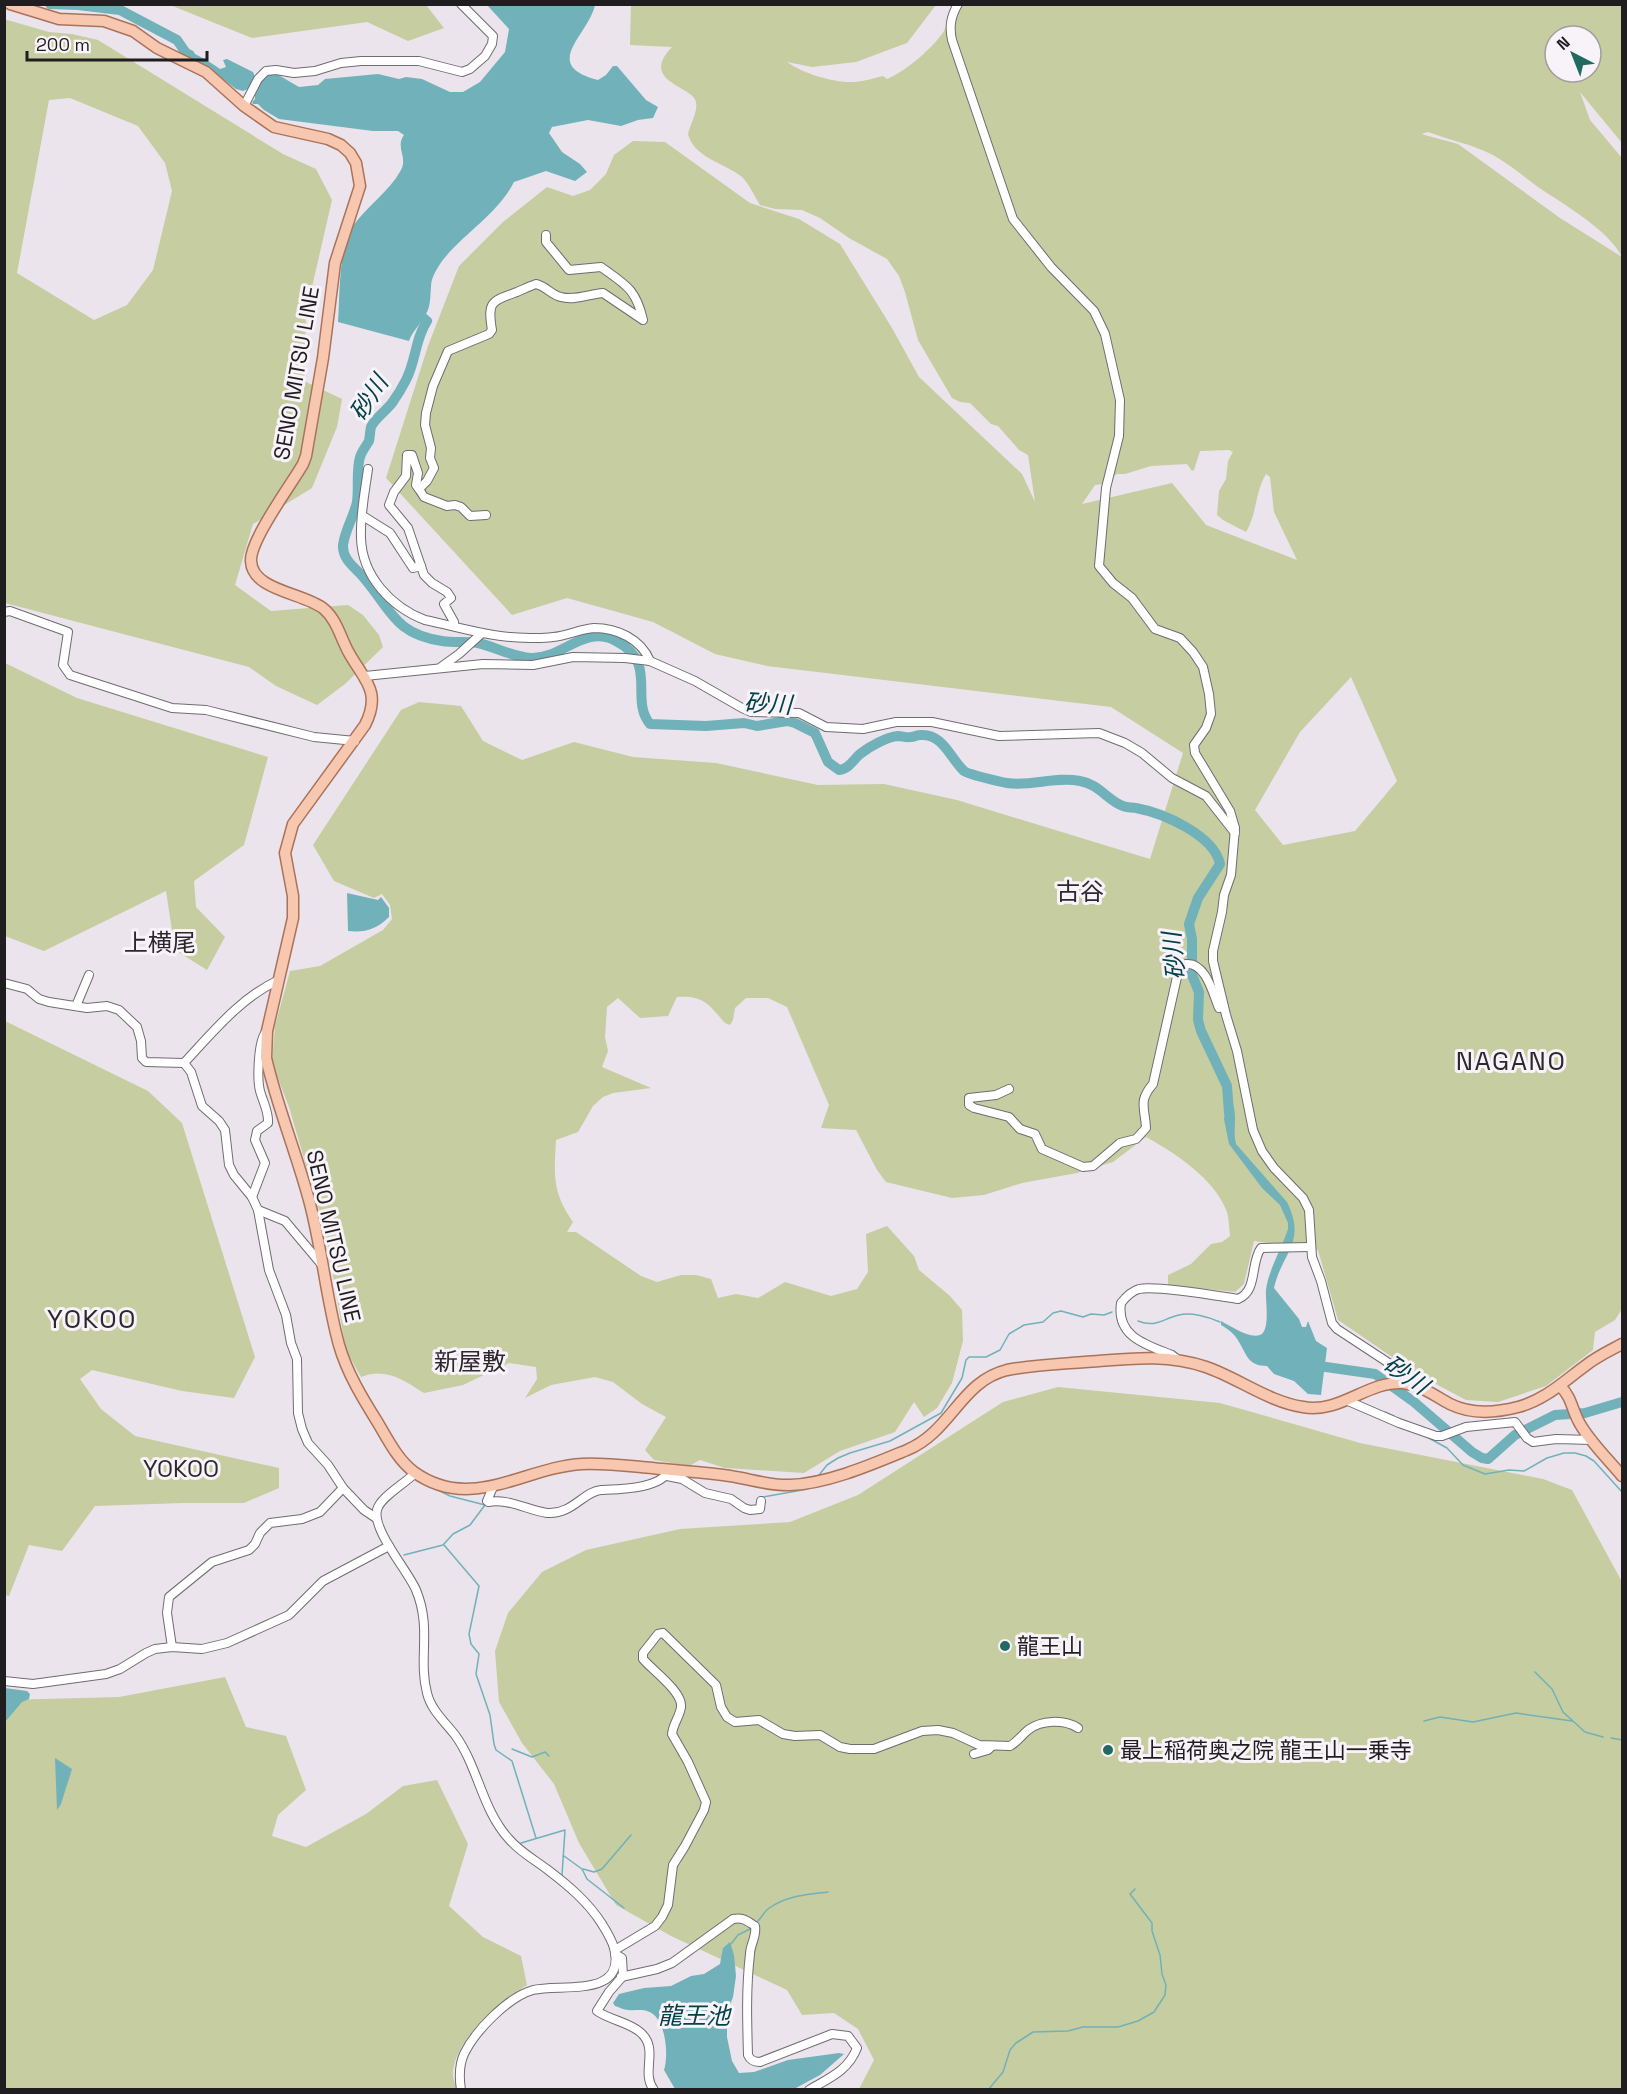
<svg xmlns="http://www.w3.org/2000/svg" width="1627" height="2094" font-family="'Space Grotesk','Noto Sans JP',sans-serif">
<rect width="100%" height="100%" fill="#ebe4ec"/>
<g fill="#c6cda1" fill-rule="evenodd">
<path d="M170,5H426L444,28L408,41L367,22L252,38Z"/>
<path d="M631,5H936L907,43L856,62L812,67L787,62C804,74 834,83 855,82C865,81 874,78 883,76L887,79C905,72 934,47 944,31C948,22 949,12 954,5H1622V143L1580,92L1590,120L1622,158V1309L1615,1320L1595,1332L1593,1350L1546,1386L1498,1402L1466,1400L1417,1374L1338,1320L1318,1250L1254,1241L1244,1284L1235,1292L1168,1285V1275L1191,1264L1211,1244L1222,1242L1230,1236C1229,1228 1229,1219 1227,1212C1215,1179 1175,1153 1146,1137L1113,1162L1077,1173L1022,1183L984,1195L952,1198L886,1182L877,1170L856,1130L821,1128L829,1105L787,1007L768,998H746L735,1008L733,1020L730,1025L725,1023C709,1005 704,995 677,997L668,1016L640,1018L618,998L607,1007L605,1037L608,1051L602,1067L651,1088L613,1093L603,1097L593,1106L578,1132L556,1140C554,1175 552,1192 573,1222L567,1232H576L641,1276L657,1282L681,1275H696L711,1279L718,1298L736,1294L758,1298L785,1282L831,1296L857,1289L868,1272L866,1234L887,1226L914,1256L919,1270L950,1296L962,1310L963,1341L952,1383L937,1408L924,1417L914,1402L895,1432L840,1451L804,1473L725,1468L700,1460L689,1466L654,1460L645,1450L666,1417L642,1404L613,1382L595,1377L551,1385L525,1398L537,1379L536,1367L509,1363L463,1385L424,1393C403,1380 386,1367 361,1377L346,1350L325,1230L289,1107L272,1063L275,1026L290,971L320,966L383,930L392,919L390,905L382,894L374,898L334,881L313,845L401,710L419,702L461,706L483,741L522,760L574,742L633,757L716,763L818,785L884,784L957,800L1150,859L1183,753L1111,707L767,666L715,654L653,622L567,598L512,615L386,478L428,346L459,266L503,222L547,187L573,196L590,190L606,174L614,155L633,141L665,142L750,203L799,219L840,244L892,328L919,377L1022,474L1035,502L1028,455L1019,450L998,426L991,424L970,403L960,402L952,398L918,340L905,292L899,276L887,259L849,238L820,218L802,210L775,209L760,205C754,196 750,185 742,177C725,163 694,158 688,134C690,125 698,111 696,102C694,86 638,82 672,47L630,45ZM1555,36H1591V72H1555ZM1428,132C1449,140 1472,144 1493,155C1509,164 1523,176 1538,187C1563,204 1609,230 1622,257L1560,218L1458,144L1421,134ZM1229,450L1233,452L1228,461L1226,479L1219,491L1217,515L1223,520L1246,532C1257,514 1255,492 1266,474L1270,477L1274,512L1297,560L1206,525L1172,483L1082,504L1095,485L1103,484L1117,474H1125L1151,466L1187,464L1192,471L1194,470L1200,451ZM1351,677L1397,781L1355,831L1283,845L1255,810L1300,732Z"/>
<path d="M4,19L49,32L72,34L98,40L283,154L316,169L332,200L306,313L304,381L342,399L337,427L312,488L253,524L235,585L271,611L348,605L363,615L379,635L383,647L345,684L317,705L276,686L249,667L5,603ZM70,98L138,126L165,163L172,191L153,270L127,305L94,320L17,273L49,100Z"/>
<path d="M5,663L77,698L268,757L244,845L194,881L196,907L225,937L207,970L175,950L166,891L44,951L5,936Z"/>
<path d="M5,1021L148,1091L182,1123L255,1357L234,1398L182,1391L92,1370L80,1379L101,1409L135,1436L279,1468V1488L244,1503H183L95,1506L62,1551L29,1545L9,1596L4,1595Z"/>
<path d="M1058,1387L1220,1403L1360,1443L1543,1479L1572,1490L1622,1582V2089H859L874,2060L858,2029L834,2013L802,2015L787,1990L671,1936L616,1905L579,1843L554,1784L522,1743L499,1702L495,1651L508,1613L542,1572L586,1550L680,1529L790,1522L858,1495L1003,1402Z"/>
<path d="M225,1677L246,1727L286,1736L306,1790L278,1815L272,1836L306,1847L366,1814L403,1786L437,1780L468,1844L449,1906L483,1937L521,1956L527,1985C500,2002 457,2037 453,2071C452,2077 455,2084 457,2089H5L4,1700L119,1697Z"/>
</g>
<g fill="#71b1b9">
<path d="M487,5H595C588,36 540,65 598,80L606,75L613,66H617L646,100L658,107L653,118L638,120L621,126L588,120L552,127L549,133L562,152L580,164L587,172L575,181L546,171L514,182C497,215 465,232 442,261C437,269 431,277 431,287C430,296 431,305 426,314C421,324 413,330 409,341L338,322C340,296 338,248 353,226C367,206 389,192 401,170C408,157 395,147 404,135L398,131H373L279,119L264,110L258,104H253L252,102L255,99V93L248,89L243,91L236,89L211,70L183,55L177,44C192,53 207,59 220,69L226,67L223,60L227,59L253,72L255,77L275,73L299,87L318,85L325,79L378,74L399,79L406,77L422,79L450,92H463L480,82L505,52L509,29Z"/>
<path d="M347,893L378,900L381,897L389,908V917C377,929 365,933 348,931Z"/>
<path d="M1231,1100C1239,1115 1232,1128 1236,1144L1287,1202C1307,1243 1282,1252 1274,1288L1299,1319L1302,1327H1306L1308,1321L1316,1341L1327,1348L1321,1395L1308,1394L1294,1381L1274,1374L1267,1366C1248,1366 1247,1355 1239,1342C1235,1334 1228,1329 1221,1325V1321C1231,1326 1249,1339 1260,1335C1271,1330 1265,1300 1266,1290C1268,1271 1282,1248 1288,1229V1223L1280,1205L1262,1188L1229,1144L1224,1119L1227,1101Z"/>
<path d="M5,1688L27,1691L30,1694L29,1699L22,1702L5,1722Z"/>
<path d="M55,1758L72,1769L61,1804L57,1810Z"/>
<path d="M730,1942L734,1955L736,1976L733,1997L727,2013V2037L732,2061L739,2073L754,2072L788,2060L839,2053L844,2054L820,2075L794,2089H675L664,2070C669,2055 666,2016 647,2011C642,2009 634,2011 628,2010C624,2010 619,2007 615,2006L613,2003L619,1994L644,1988L671,1986L691,1976L704,1974L720,1964L723,1948Z"/>
</g>
<g fill="none" stroke-linecap="round" stroke-linejoin="round">
<g stroke="#71b1b9" stroke-width="1.5">
<path d="M1138,1321C1156,1328 1162,1319 1179,1315C1191,1312 1209,1317 1220,1322"/>
<path d="M1385,1412L1394,1416"/>
<path d="M1398,1418L1408,1422"/>
<path d="M1427,1437L1447,1448L1463,1465L1485,1474L1509,1470L1524,1471L1547,1458L1564,1453H1575L1586,1456L1594,1461L1622,1492"/>
<path d="M819,1475L827,1465L838,1458L850,1453L890,1441L941,1413L962,1378L966,1360L969,1357H986L1000,1350L1009,1334L1024,1325L1043,1322L1053,1313L1061,1311L1083,1317L1091,1314L1104,1315L1112,1312"/>
<path d="M436,1489L450,1496L485,1505"/>
<path d="M763,1500V1497L808,1489"/>
<path d="M444,1545L479,1586L469,1634L471,1644L479,1654L476,1674L490,1715L494,1744L496,1750L512,1761L536,1838"/>
<path d="M404,1555L443,1545L453,1534L470,1525L485,1505"/>
<path d="M1535,1672L1552,1689L1563,1712L1585,1732L1603,1737"/>
<path d="M1424,1721L1440,1717L1473,1722L1516,1713L1572,1721"/>
<path d="M1611,1738L1622,1740"/>
<path d="M512,1749L532,1757L545,1752L549,1756"/>
<path d="M521,1843L565,1830L562,1875"/>
<path d="M564,1856L582,1869L587,1879L624,1908"/>
<path d="M583,1869L594,1872L602,1869L631,1835"/>
<path d="M756,1923C761,1919 763,1913 768,1909C785,1896 808,1894 828,1892"/>
<path d="M731,1944L738,1935L750,1929"/>
<path d="M988,2090L1003,2072L1010,2050L1016,2043L1033,2032L1068,2031L1083,2027H1118L1138,2021L1154,2012L1165,1995L1166,1985L1162,1974L1160,1955L1152,1931V1923L1130,1894L1135,1889"/>
</g>
<g stroke="#71b1b9" stroke-width="10">
<path d="M50,4L78,5L120,10L177,40L186,53L190,55"/>
<path d="M415,311L427,321C415,339 416,361 406,380C402,388 397,396 392,403C386,411 375,418 371,427C370,431 370,436 369,441C366,446 362,451 360,457C356,471 359,487 357,502C354,516 345,530 343,545C342,560 356,568 364,578C392,611 395,634 442,641C454,643 466,641 478,643C496,647 512,657 531,658C562,659 585,624 616,641C659,663 629,699 650,724L706,726L744,723L757,726L787,721L795,723L815,733L828,762L839,770C849,769 853,760 860,754C869,747 886,737 898,736C902,736 907,738 911,737C914,737 917,735 920,735C943,733 950,758 964,771C967,774 1001,782 1007,783C1031,787 1055,776 1080,781C1099,784 1108,801 1123,806C1127,808 1132,807 1136,808C1163,813 1214,835 1220,864L1198,898L1189,924L1192,939V975L1199,992L1198,1020L1201,1031L1227,1086L1229,1113"/>
<path d="M1312,1365L1375,1374L1414,1402L1472,1452L1482,1458L1488,1459L1515,1435L1555,1415L1585,1413L1622,1402"/>
</g>
<g stroke="#716b72" stroke-width="10">
<g id="minor">
<path d="M958,4C951,16 949,26 952,40L1013,219L1051,267L1094,311L1105,334L1120,400L1119,436L1106,488L1099,566L1113,583L1132,598L1155,629L1180,638L1193,652L1203,667L1209,694L1211,714L1206,728L1194,745L1195,753L1230,811L1235,828L1231,875L1224,895L1222,912L1213,951V961L1226,1015L1237,1051L1253,1130L1262,1151L1274,1168L1303,1198L1309,1210L1312,1257L1321,1281L1332,1323L1337,1329L1404,1373L1417,1386"/>
<path d="M244,106L258,79L266,71L276,70L294,73L315,71L341,63L361,61H419L462,72L470,69L485,56L492,44L493,36L461,4"/>
<path d="M368,469C365,491 360,515 361,538C362,576 391,607 425,620C454,626 482,635 511,637C525,638 539,639 553,637C567,636 580,629 594,628C617,628 641,639 650,661"/>
<path d="M419,489L424,497L447,506L455,505L461,507L470,516L486,515"/>
<path d="M363,516L390,533L413,568L421,566"/>
<path d="M4,612L10,611L68,632L63,665L70,675L172,708L206,710L314,737L355,741"/>
<path d="M454,626V622L444,604L451,598L447,592L432,583L424,575L408,528L389,505L394,492L406,476L407,455H412L418,473L416,485L419,489L427,481L434,468L430,458L431,448L425,425L426,413L433,386L448,351L489,334L492,330C487,301 492,301 517,292C524,289 530,286 536,284C546,286 551,295 561,297C574,301 590,294 603,293L643,320C636,289 626,285 601,267L569,270L546,242V235"/>
<path d="M441,667L459,654L482,633"/>
<path d="M365,676L483,664L533,665L573,657L625,658L650,661L695,681L742,708L751,712L799,713L826,727L863,729L896,722H932L999,736L1099,733L1125,743L1142,753L1172,778L1206,796L1235,833"/>
<path d="M4,983L27,989L39,999L49,1002L87,1008L107,1006L119,1010L137,1027L141,1041L142,1058L146,1062L184,1063C212,1033 241,997 279,980"/>
<path d="M76,1006L89,975"/>
<path d="M184,1063L191,1072L202,1106L219,1121L225,1130L229,1165L234,1175L252,1197L258,1210L269,1270L286,1315L291,1343L297,1359L298,1413L302,1429L308,1443L328,1465L343,1488L364,1510L376,1518"/>
<path d="M1009,1089L996,1095L969,1098V1105L974,1108L1009,1117L1020,1129L1035,1134L1042,1149L1083,1167L1093,1166L1120,1143L1136,1139L1146,1128C1145,1108 1138,1101 1153,1084L1177,977L1186,964C1206,962 1213,994 1219,1008"/>
<path d="M252,1197L265,1163L255,1140L257,1131L268,1123C269,1112 263,1102 260,1091C257,1079 258,1041 266,1032"/>
<path d="M258,1210L285,1221L322,1265"/>
<path d="M1177,1359L1172,1355C1147,1345 1116,1337 1121,1303C1125,1298 1132,1291 1139,1289C1156,1285 1218,1296 1238,1299C1258,1291 1250,1263 1261,1248L1311,1247"/>
<path d="M1348,1401L1399,1423L1436,1436H1442L1466,1427L1515,1422L1527,1438L1533,1442L1556,1439L1592,1440"/>
<path d="M415,1473C406,1483 380,1497 377,1510C372,1530 408,1571 416,1590C432,1628 418,1658 427,1693C431,1710 445,1722 455,1735C478,1766 482,1810 509,1839C520,1852 535,1860 548,1870C569,1886 588,1902 602,1924C607,1932 612,1940 614,1948C627,1999 560,1983 533,1990C508,1997 475,2031 464,2054C459,2065 459,2077 461,2090"/>
<path d="M667,1476L682,1479L705,1493L731,1499L744,1508L750,1510L760,1509L761,1501"/>
<path d="M493,1487L487,1501L488,1502C507,1498 528,1510 547,1513C572,1515 584,1491 601,1490C620,1489 661,1489 669,1470"/>
<path d="M172,1647L167,1613L169,1597L212,1562L249,1550L255,1544L260,1533L270,1523L302,1519L320,1512L343,1488"/>
<path d="M4,1681L33,1684L106,1674L120,1669L146,1653L155,1649L172,1647L202,1649L227,1643L289,1615L323,1581L389,1546"/>
<path d="M974,1754L988,1750L992,1746"/>
<path d="M615,1950L655,1926L662,1917L668,1905L673,1865L685,1846L704,1810L706,1802L688,1762L672,1734C673,1724 680,1716 681,1707C683,1692 652,1670 643,1659V1653L658,1634L663,1633L716,1685L721,1707L727,1717L735,1722L759,1720L783,1734L795,1736L820,1735L840,1747L850,1749H874L922,1731L938,1730L953,1733L979,1745L1010,1746C1017,1742 1021,1736 1028,1730C1041,1720 1064,1719 1078,1728"/>
<path d="M615,1954L622,1958L623,1976L609,1992L597,2011C610,2020 628,2022 640,2032C660,2049 640,2072 654,2090"/>
<path d="M621,1977L657,1969L672,1963L733,1919C743,1917 747,1921 755,1926C757,1936 750,1945 750,1954C746,1988 747,2021 748,2055C750,2060 754,2062 760,2062L832,2034L848,2036L857,2048C848,2071 829,2078 809,2090"/>
</g>
</g>
<g stroke="#a9735b" stroke-width="13">
<g id="major">
<path d="M10,4L59,19L104,21L133,31L157,48L206,72L244,106L274,127L328,139L341,145L350,153L356,163L360,186L335,263L323,358L306,456L303,464C291,485 250,540 251,561C252,591 305,593 324,609C337,620 341,639 349,653C364,680 382,691 365,725L293,824L285,853L293,896V918L267,1031L266,1058C277,1106 296,1152 309,1200C322,1248 326,1298 339,1345C347,1373 363,1399 378,1423C388,1440 398,1460 414,1472C471,1513 525,1467 582,1464C605,1463 629,1466 652,1468C678,1471 704,1472 730,1476C750,1479 770,1486 790,1485C827,1484 873,1464 907,1450C951,1432 961,1381 1007,1370C1033,1365 1059,1364 1085,1362C1126,1359 1166,1353 1206,1367C1238,1378 1269,1402 1303,1407C1340,1414 1367,1381 1403,1383C1421,1385 1435,1396 1450,1404C1472,1415 1495,1413 1518,1407C1545,1400 1563,1382 1585,1366C1596,1357 1609,1351 1622,1344"/>
<path d="M1560,1386C1572,1397 1572,1411 1580,1424C1591,1443 1608,1459 1622,1476"/>
</g>
</g>
<use href="#minor" stroke="#fff" stroke-width="8"/>
<use href="#major" stroke="#f8c7b0" stroke-width="10"/>
</g>
<g fill="#216a62" stroke="#f8f2f9" stroke-width="2">
<circle cx="1005" cy="1646" r="6"/>
<circle cx="1108" cy="1750" r="6"/>
</g>
<g text-anchor="middle" stroke-width="6" stroke-linejoin="round" paint-order="stroke">
<g font-size="22" fill="#1f1d1f" stroke="#f8f2f9">
<text transform="translate(296 373) rotate(-80)" y="8">SENO MITSU LINE</text>
<text transform="translate(334 1236) rotate(77)" y="8">SENO MITSU LINE</text>
</g>
<g font-size="22" fill="#1f1d1f" stroke="#f8f2f9" text-anchor="start">
<text x="1017" y="1654">龍王山</text>
<text x="1120" y="1758">最上稲荷奥之院 龍王山一乗寺</text>
</g>
<g font-size="24" font-style="italic" fill="#024148" stroke="#f8f2f9">
<text transform="translate(369 398) rotate(-57)" y="8">砂川</text>
<text transform="translate(768 704) rotate(3)" y="8">砂川</text>
<text transform="translate(1174 956) rotate(-96)" y="8">砂川</text>
<text transform="translate(1406 1375) rotate(35)" y="8">砂川</text>
<text x="694" y="2024">龍王池</text>
</g>
<g font-size="24" fill="#2d282e" stroke="#f8f2f9">
<text x="1080" y="900">古谷</text>
<text x="160" y="951">上横尾</text>
<text x="470" y="1370">新屋敷</text>
<text x="181" y="1477">YOKOO</text>
</g>
<g font-size="26" letter-spacing="1.5" fill="#2d282e" stroke="#f8f2f9">
<text x="1511" y="1070">NAGANO</text>
<text x="92" y="1328">YOKOO</text>
</g>
</g>
<rect width="1627" height="2094" fill="none" stroke="#1f1d1f" stroke-width="12"/>
<g transform="translate(1573 54) rotate(318)"><circle r="28" fill="#f8f2f9" stroke="#a19da2" stroke-width="1.5"/>
<path d="M0-4.5L10 22L0 15L-10 22Z" fill="#216a62"/>
<text y="-9" font-size="16" font-weight="bold" text-anchor="middle" fill="#1f1d1f">N</text>
</g>
<path d="M27 51v9h180v-9" fill="none" stroke="#1f1d1f" stroke-width="3"/>
<text x="36" y="51" font-size="18" fill="#1f1d1f" stroke="#f8f2f9" stroke-width="4.5" paint-order="stroke">200 m</text>
</svg>
